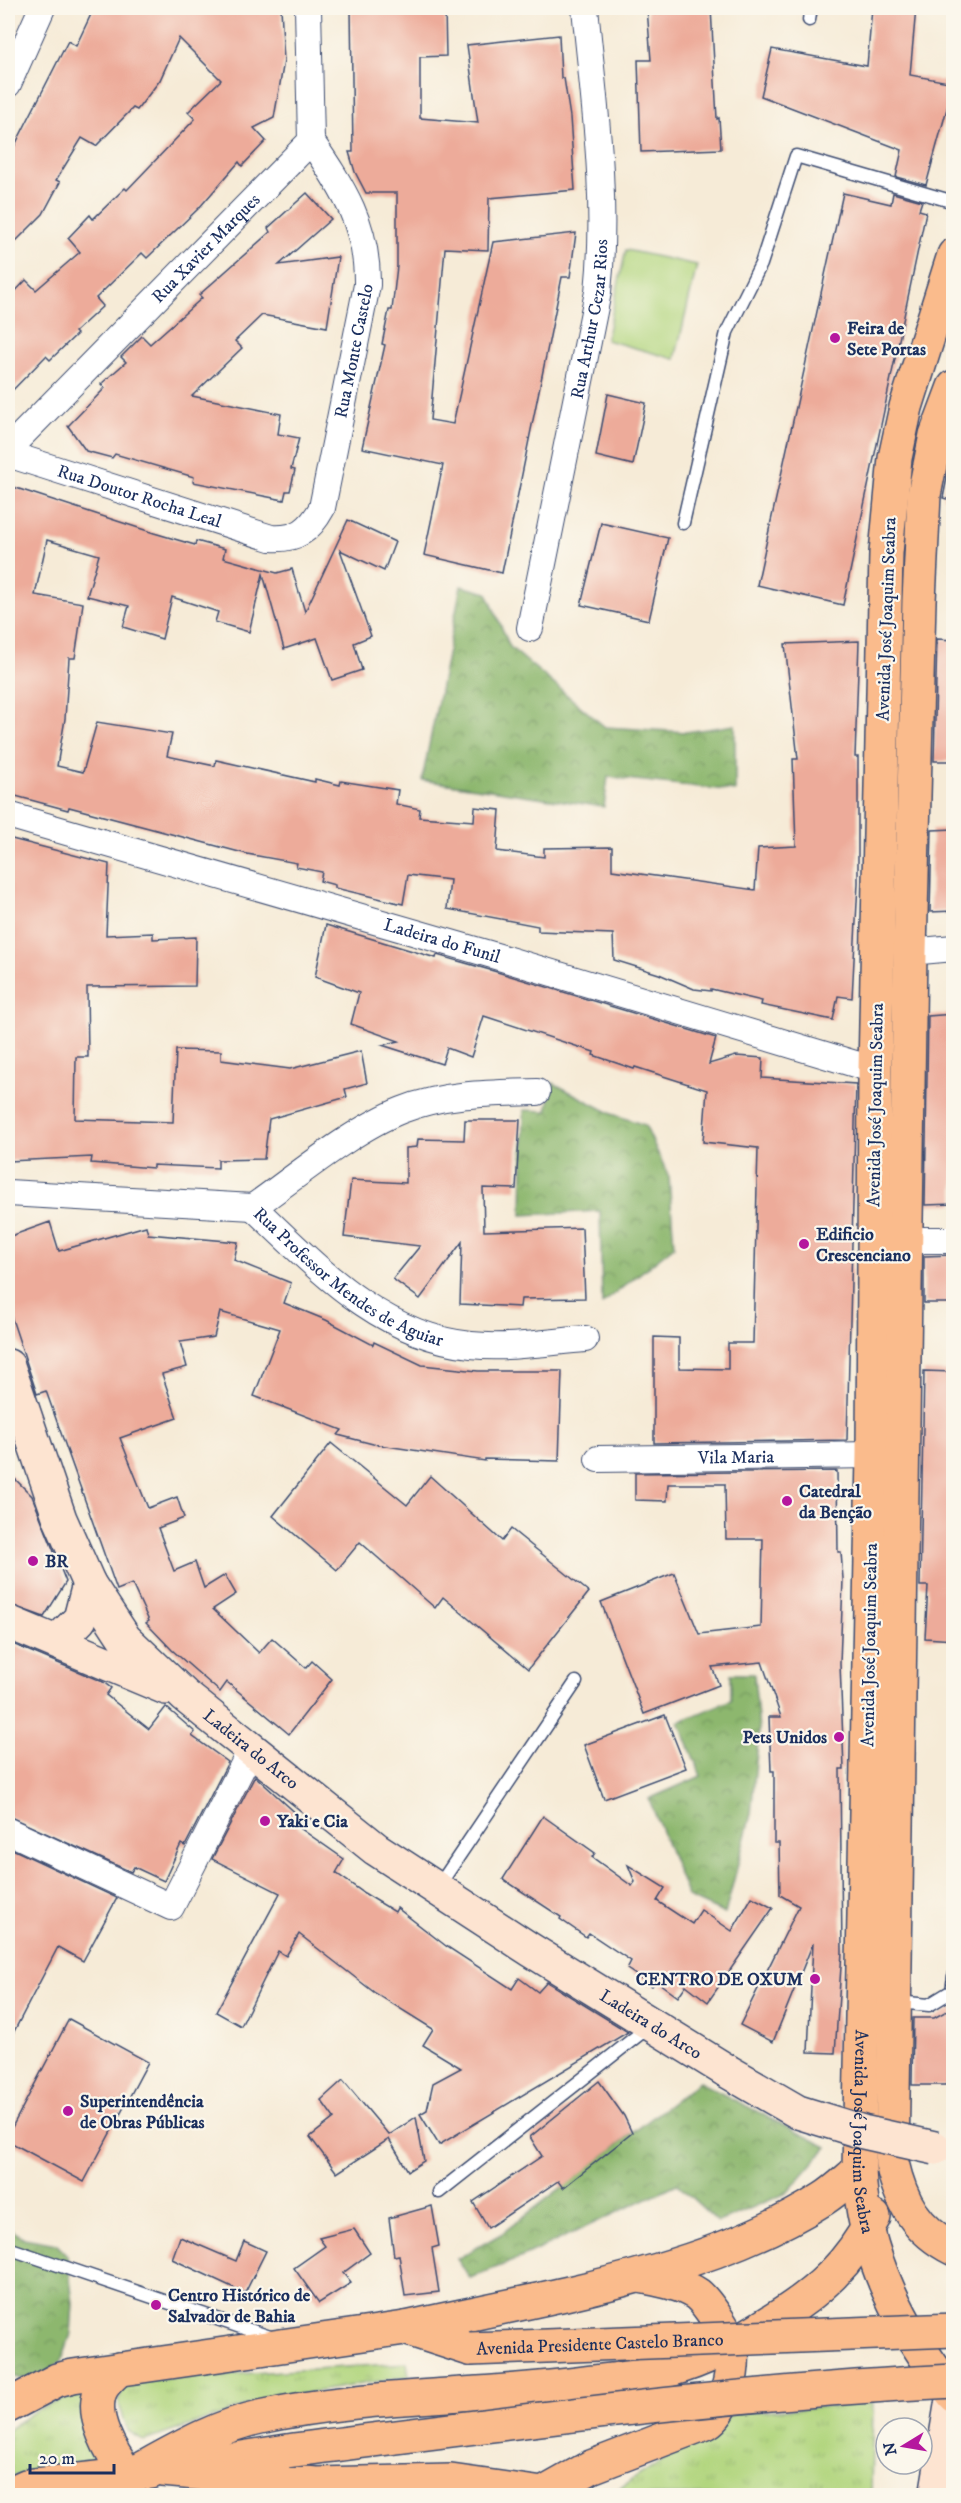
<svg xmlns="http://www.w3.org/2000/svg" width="961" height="2503" font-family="'IM FELL DW Pica',serif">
<defs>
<pattern id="forest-crowns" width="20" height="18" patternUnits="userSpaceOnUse" patternTransform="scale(1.5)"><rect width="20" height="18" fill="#8db76e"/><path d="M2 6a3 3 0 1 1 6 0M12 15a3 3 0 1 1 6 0" fill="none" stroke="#72955e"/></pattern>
<pattern id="park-tufts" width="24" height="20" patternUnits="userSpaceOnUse" patternTransform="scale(1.5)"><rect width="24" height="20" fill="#b2d67f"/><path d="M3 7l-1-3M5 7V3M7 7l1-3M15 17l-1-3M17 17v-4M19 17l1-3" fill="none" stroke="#98b870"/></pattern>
</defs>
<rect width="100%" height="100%" fill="#fbf7ec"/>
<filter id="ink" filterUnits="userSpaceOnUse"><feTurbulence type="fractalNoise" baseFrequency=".0167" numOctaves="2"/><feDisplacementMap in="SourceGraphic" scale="12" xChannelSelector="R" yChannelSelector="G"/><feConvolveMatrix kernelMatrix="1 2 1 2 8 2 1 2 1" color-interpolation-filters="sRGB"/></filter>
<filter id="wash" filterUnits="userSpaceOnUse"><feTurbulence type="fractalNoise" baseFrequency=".008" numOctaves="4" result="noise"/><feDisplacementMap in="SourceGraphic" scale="24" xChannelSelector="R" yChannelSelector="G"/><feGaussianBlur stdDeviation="1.35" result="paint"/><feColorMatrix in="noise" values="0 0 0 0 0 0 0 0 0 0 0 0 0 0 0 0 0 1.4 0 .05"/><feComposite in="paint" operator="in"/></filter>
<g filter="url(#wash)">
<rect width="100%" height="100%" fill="#f6ebd7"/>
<g fill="url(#forest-crowns)" stroke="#547366" stroke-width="1.5">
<path d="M461,586L487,593L510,647L605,727L686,732L735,725V791L608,777L604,807L422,780Z"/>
<path d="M553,1083L612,1114L645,1125L669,1177L674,1246L602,1304L600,1211L522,1215L524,1110L547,1111Z"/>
<path d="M731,1674H754L759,1731L751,1814L725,1914L688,1897L649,1799L701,1776L679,1722L731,1700Z"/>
<path d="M699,2082L827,2147L787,2193L718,2222L677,2184L520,2258L470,2278L457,2259L501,2234Z"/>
<path d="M8,2228L24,2238L56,2244L67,2255L73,2303L71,2334L61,2362L35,2380L18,2378L8,2374Z"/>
</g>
<g fill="url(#park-tufts)" stroke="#66826e" stroke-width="1.5">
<path d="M407,2363L409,2376L260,2401L145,2441L128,2431L118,2401L128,2381Z"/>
<path d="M86,2391L84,2423L100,2463L8,2477V2430L36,2410Z"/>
<path d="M873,2403L871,2490L863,2495L582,2496L614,2492L734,2413Z"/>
</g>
<path fill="#b2d67f" stroke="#66826e" stroke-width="1.5" d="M626,250L697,265L675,359L606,340Z"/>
<g id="blocks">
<g fill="#edab9a">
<path d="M94,8H281L284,61L274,118L254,128L266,141L242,166L239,162L199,208L147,258L142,253L96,298L103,306L75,332L77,334L50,360L46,356L8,395V299L26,280L36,290L80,252L68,238L90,215L93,219L125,188L127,190L195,119L188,112L221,80L179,38L160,80L137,110L133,108L96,146L82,138L56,180L60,182L43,214L8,249V159L68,41L76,46Z"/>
<path d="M351,8H445L446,56L420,57V118L478,123L467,45L559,35L561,78H564L570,117L575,190L489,198L488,250L445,248L430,420L453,424L493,242L576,233L570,277H562L502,573L424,555L443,465L362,448L385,345L382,344L389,310H392L397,266V193H366L355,172L349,152H353Z"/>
<path d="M647,8H711L717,119L719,118L721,149L641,152L638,60H651Z"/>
<path d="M872,8H916L910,75L954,83L926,185L896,177L902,150L761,96L772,49L867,66Z"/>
<path d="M307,193L331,219L279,265L338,257L327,327L262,315L235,341L242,348L192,396L281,414L278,434L299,438L291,469L295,470L290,491H286L284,500L193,482L194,477L115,454L112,458L86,451L68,426L105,388L101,384L126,362L121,357L142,336L150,344L202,298L199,295L270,232L268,228Z"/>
<path d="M843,193L891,204L893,193L922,201L919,210L926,212L843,605L757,585Z"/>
<path d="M608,394L646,403L633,465L596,456Z"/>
<path d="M954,443V501L943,498Z"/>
<path d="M13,487L154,533L195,545L196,541L225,549L223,558L277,573L292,569L305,612L348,520L395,542L384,571L340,550L371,636L354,643L362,670L332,680L317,638L284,649L263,574L249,632L215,622L218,612L172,597L162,639L123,627L129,606L87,596L99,555L47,540L35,595L83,603L75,658H69L65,719L57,766L83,772L97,722L172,734L167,756L215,766L216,760L315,782V779L340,785L341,781L398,790L396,804L420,809L419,817L474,821L475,807L500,810L497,851L544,857V848L612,847V870L755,890L758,848L796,846L793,759H798L785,644L859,641L855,757H858V883L852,998L838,996L833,1020L761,1005L762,1001L711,989V991L694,989L659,974L614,960L613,934L538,931V926L447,909L450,880L408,875L403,904L335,888V885L320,881L322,872L296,867L297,863L247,854L69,807L68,810L8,794V502Z"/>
<path d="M601,523L668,538L649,620L581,605Z"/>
<path d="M937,639L954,640V761H934Z"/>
<path d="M954,829V911L930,912L932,830Z"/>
<path d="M8,838L109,864L106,935L153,933V939L196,937L195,986L87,987L88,1057H76L75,1119L173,1122L176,1050L221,1051V1060L290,1069L361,1051L367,1083L345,1089L347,1097L269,1119L264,1159L218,1160V1168L153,1165V1168L91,1163L92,1157L9,1161Z"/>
<path d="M326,925L436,958L437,955L497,972L716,1038L709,1064L736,1056L763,1058L762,1078L856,1084L847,1440L654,1443V1337L679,1338V1368L728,1369V1343H753L758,1148L703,1142L707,1090L635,1067L634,1069L593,1055L594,1052L484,1016L471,1057L447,1048L442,1064L382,1045L399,1041L351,1024L359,993L315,977Z"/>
<path d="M954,1014V1204L925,1205L928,1016Z"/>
<path d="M465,1120H520L516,1189L483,1188L484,1231L582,1228L585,1298L521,1299L520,1307L460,1304L462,1242L420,1299L393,1279L420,1246L344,1237L351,1180L406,1183V1148L417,1147L418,1139L464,1140Z"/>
<path d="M50,1222L59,1251L146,1226L148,1234L238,1242L234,1260L291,1283L284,1303L326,1320L373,1345L374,1342L422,1365L478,1371H562L559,1461L485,1459V1461L373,1444L338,1435L342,1430L254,1396L280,1329L220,1312L214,1337L180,1342L187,1367L162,1374L177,1418L120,1438L148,1508L177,1497L184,1518L158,1528L174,1571L195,1562L204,1588L225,1575L236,1594L213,1609L259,1653L272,1638L306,1668L312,1661L332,1679L289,1734L227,1682L220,1692L172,1650L146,1623L149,1621L132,1584L117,1590L46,1391L37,1394L8,1307V1237Z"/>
<path d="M954,1255V1303H924V1256Z"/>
<path d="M924,1371L954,1372V1640L925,1638L928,1586H920Z"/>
<path d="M331,1443L407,1505L430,1476L502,1541L511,1529L589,1592L528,1669L443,1597L435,1608L360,1542L337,1570L273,1516Z"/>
<path d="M837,1471L838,1552H841L843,1579L840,1664L844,1769H840L842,1952L835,2053L808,2052L813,1943L773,2042L740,2025L799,1906L780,1895L779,1843H774V1771H771L769,1717H781L762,1662L712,1667L719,1685L644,1714L601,1602L674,1573L699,1634L761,1627L763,1539H726L725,1484H668L667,1501L635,1500V1473Z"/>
<path d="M8,1472L32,1496L66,1582L44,1617L8,1604Z"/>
<path d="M8,1642L103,1682L111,1688L106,1695L149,1729L166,1707L195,1732L192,1736L228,1762L185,1846L181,1844L164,1881L134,1867L131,1872L8,1816Z"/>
<path d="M665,1715L686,1768L604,1799L584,1745Z"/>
<path d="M255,1776L301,1818L297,1826L344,1859L336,1873L364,1893L395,1912L397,1908L446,1946L512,1989L519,1978L538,1992L547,1982L628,2032L439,2145L420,2114L427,2110L433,2083L461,2068L423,2045L433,2029L375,1993L299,1934L286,1956L278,1951L241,2026L216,2012L280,1893L212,1859Z"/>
<path d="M543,1816L595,1853L592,1857L632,1886L635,1882L628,1865L665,1888L657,1901L692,1924L701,1910L732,1931L752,1897L773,1908L708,2002L686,1985L678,1997L656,1981L652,1986L627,1969L631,1961L589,1933L586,1937L560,1919L561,1917L503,1879Z"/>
<path d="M8,1847L117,1898L83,1961L58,1947L8,2043Z"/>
<path d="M954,2007V2080L945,2085H912L913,2018H934Z"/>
<path d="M69,2019L148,2062L84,2182L8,2141V2135Z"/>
<path d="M343,2080L389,2135L416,2117L424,2161L408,2171L389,2139L337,2173L310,2137L334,2118L321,2100Z"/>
<path d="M599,2081L624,2116L632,2133L563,2188L558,2181L488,2228L473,2202L542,2156L530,2137Z"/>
<path d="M432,2206L439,2246L432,2248L439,2292L405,2296L399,2255L394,2256L389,2218Z"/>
<path d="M354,2229L370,2253L343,2273L351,2283L319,2303L294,2268L325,2246L319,2238Z"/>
<path d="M180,2237L236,2261L244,2241L266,2251L245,2293L172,2259Z"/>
</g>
</g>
</g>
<g filter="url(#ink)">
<use href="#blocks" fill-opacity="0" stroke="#3c4b70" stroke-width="1.5"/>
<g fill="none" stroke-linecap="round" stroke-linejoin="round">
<g stroke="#3c4b70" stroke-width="15">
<g id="lane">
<path d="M809,20L811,8"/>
<path d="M683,523L727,332L761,264L796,156L954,202"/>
<path d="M438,1887L576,1682"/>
<path d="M897,2002L929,2005L952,1991L954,1976"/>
<path d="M439,2192L651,2025"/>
<path d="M8,2248L273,2338"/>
</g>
</g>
<g stroke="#3c4b70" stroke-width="28">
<g id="street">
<path d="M8,84L42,8"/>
<path id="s1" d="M8,449L311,141L308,8"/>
<path id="s2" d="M8,454L271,538C297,540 310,530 322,508L367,285C368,226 343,188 311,141"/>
<path id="s3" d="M530,628L598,292C608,197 594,102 585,8"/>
<path id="s4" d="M8,815L489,954L875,1070"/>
<path d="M910,952L954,948"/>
<path d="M8,1193L253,1207"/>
<path id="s5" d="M253,1207C316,1266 379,1336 471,1345C508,1349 548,1342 585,1339"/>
<path d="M253,1207C297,1176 353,1129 402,1110C445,1093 492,1093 537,1092"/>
<path d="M907,1240H954"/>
<path id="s6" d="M598,1459L873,1455"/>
<path d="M8,1831L171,1907L251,1750"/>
</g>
</g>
<g stroke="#3c4b70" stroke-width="36">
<g id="secondary">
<path id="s7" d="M8,1366L60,1519L89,1584L125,1639L185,1696L376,1849L531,1950L727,2071"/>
<path d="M8,1622L166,1688"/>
<path d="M57,1642L80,1619L89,1584"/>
<path d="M936,2496L953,2394"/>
</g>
</g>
<g stroke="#3c4b70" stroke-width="36">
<g id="primary">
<path id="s8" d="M954,255L906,407L895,458L886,553L875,1070L873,1455L859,2170C862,2252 902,2332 954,2395"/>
<path d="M954,387L936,435L924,495L919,601L910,952L892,2163C901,2202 916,2230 954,2249"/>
<path d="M405,2328C540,2298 706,2274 823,2199C836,2191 847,2180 859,2170"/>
<path d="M119,2369C114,2374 107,2380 103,2386C86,2413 113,2456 129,2476"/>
<path d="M8,2406L57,2380L73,2376L405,2328L470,2349"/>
<path d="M210,2463L287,2451"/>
<path d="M163,2470L316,2484L451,2481L543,2494L591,2467L706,2423C727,2410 734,2372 732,2348C731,2337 706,2301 697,2294C680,2283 659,2280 640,2276"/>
<path d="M129,2476C171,2453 213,2427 260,2417C367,2393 477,2398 584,2383C617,2379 651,2377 683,2366C716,2355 745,2338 775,2319C820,2291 849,2264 874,2217"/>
<path d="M8,2494L26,2486L151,2472"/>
</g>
</g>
<use href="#lane" stroke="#fff" stroke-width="12"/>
<use href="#street" stroke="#fff" stroke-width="26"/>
<use href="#secondary" stroke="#fde4d1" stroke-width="33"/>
<use href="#primary" stroke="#fabb8c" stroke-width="33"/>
<g stroke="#3c4b70" stroke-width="36" stroke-linecap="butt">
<path id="secondary-bridge" d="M727,2071L798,2112L863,2132L935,2148"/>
</g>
<g stroke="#3c4b70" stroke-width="36" stroke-linecap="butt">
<g id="primary-bridge">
<path id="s9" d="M470,2349L954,2330"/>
<path d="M287,2451C509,2423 730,2392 954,2381"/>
</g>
</g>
<use href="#secondary-bridge" stroke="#fde4d1" stroke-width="33"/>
<use href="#primary-bridge" stroke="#fabb8c" stroke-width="33"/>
</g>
</g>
<g fill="#b5179e" stroke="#fbf7ec" stroke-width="2">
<circle cx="835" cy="338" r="6"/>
<circle cx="804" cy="1244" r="6"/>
<circle cx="787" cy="1501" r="6"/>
<circle cx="33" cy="1561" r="6"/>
<circle cx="839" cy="1737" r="6"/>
<circle cx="265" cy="1821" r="6"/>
<circle cx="815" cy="1979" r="6"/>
<circle cx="68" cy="2111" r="6"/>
<circle cx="156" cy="2305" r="6"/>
</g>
<g text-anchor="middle" stroke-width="4.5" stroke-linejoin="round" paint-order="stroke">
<g font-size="18" fill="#1b2f5e" stroke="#fbf7ec">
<text dy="6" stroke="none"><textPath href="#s1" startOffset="282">Rua Xavier Marques</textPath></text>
<text dy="6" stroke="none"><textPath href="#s3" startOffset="315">Rua Arthur Cezar Rios</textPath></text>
<text dy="6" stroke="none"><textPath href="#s2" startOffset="500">Rua Monte Castelo</textPath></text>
<text dy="6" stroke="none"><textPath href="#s2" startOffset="138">Rua Doutor Rocha Leal</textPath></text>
<text transform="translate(886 619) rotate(-88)" y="6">Avenida José Joaquim Seabra</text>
<text dy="6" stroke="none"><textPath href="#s4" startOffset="452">Ladeira do Funil</textPath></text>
<text transform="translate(875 1105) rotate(-89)" y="6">Avenida José Joaquim Seabra</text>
<text dy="6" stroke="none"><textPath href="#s5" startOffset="120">Rua Professor Mendes de Aguiar</textPath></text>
<text dy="6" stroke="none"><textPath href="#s6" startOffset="138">Vila Maria</textPath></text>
<text transform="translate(869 1645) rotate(-89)" y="6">Avenida José Joaquim Seabra</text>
<text dy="6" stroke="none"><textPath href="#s7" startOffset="466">Ladeira do Arco</textPath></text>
<text dy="6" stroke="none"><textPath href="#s7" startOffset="952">Ladeira do Arco</textPath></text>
<text dy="6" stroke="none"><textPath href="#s8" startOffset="1886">Avenida José Joaquim Seabra</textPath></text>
<text dy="6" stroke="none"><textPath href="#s9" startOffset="130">Avenida Presidente Castelo Branco</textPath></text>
</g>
<g font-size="18" font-weight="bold" fill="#1b2f5e" stroke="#fbf7ec" text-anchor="start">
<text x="847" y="334">Feira de<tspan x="847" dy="21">Sete Portas</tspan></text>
<text x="816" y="1240">Edificio<tspan x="816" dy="21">Crescenciano</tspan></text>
<text x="799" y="1497">Catedral<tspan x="799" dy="21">da Benção</tspan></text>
<text x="45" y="1567">BR</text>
<text x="827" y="1743" text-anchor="end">Pets Unidos</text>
<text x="277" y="1827">Yaki e Cia</text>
<text x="803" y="1985" text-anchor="end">CENTRO DE OXUM</text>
<text x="80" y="2107">Superintendência<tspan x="80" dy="21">de Obras Públicas</tspan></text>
<text x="168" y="2301">Centro Histórico de<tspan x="168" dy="21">Salvador de Bahia</tspan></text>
</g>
</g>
<rect width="961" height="2503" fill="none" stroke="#fbf7ec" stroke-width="30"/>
<g transform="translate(904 2446) rotate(259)"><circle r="28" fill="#fbf7ec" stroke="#a1a7b3" stroke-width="1.5"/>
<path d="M0-4.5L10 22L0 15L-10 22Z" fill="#b5179e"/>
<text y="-9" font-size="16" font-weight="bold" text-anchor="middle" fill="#1b2f5e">N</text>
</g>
<path d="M30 2464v9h84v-9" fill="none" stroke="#1b2f5e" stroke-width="3"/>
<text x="39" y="2464" font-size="18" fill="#1b2f5e" stroke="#fbf7ec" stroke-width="4.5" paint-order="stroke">20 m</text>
</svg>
